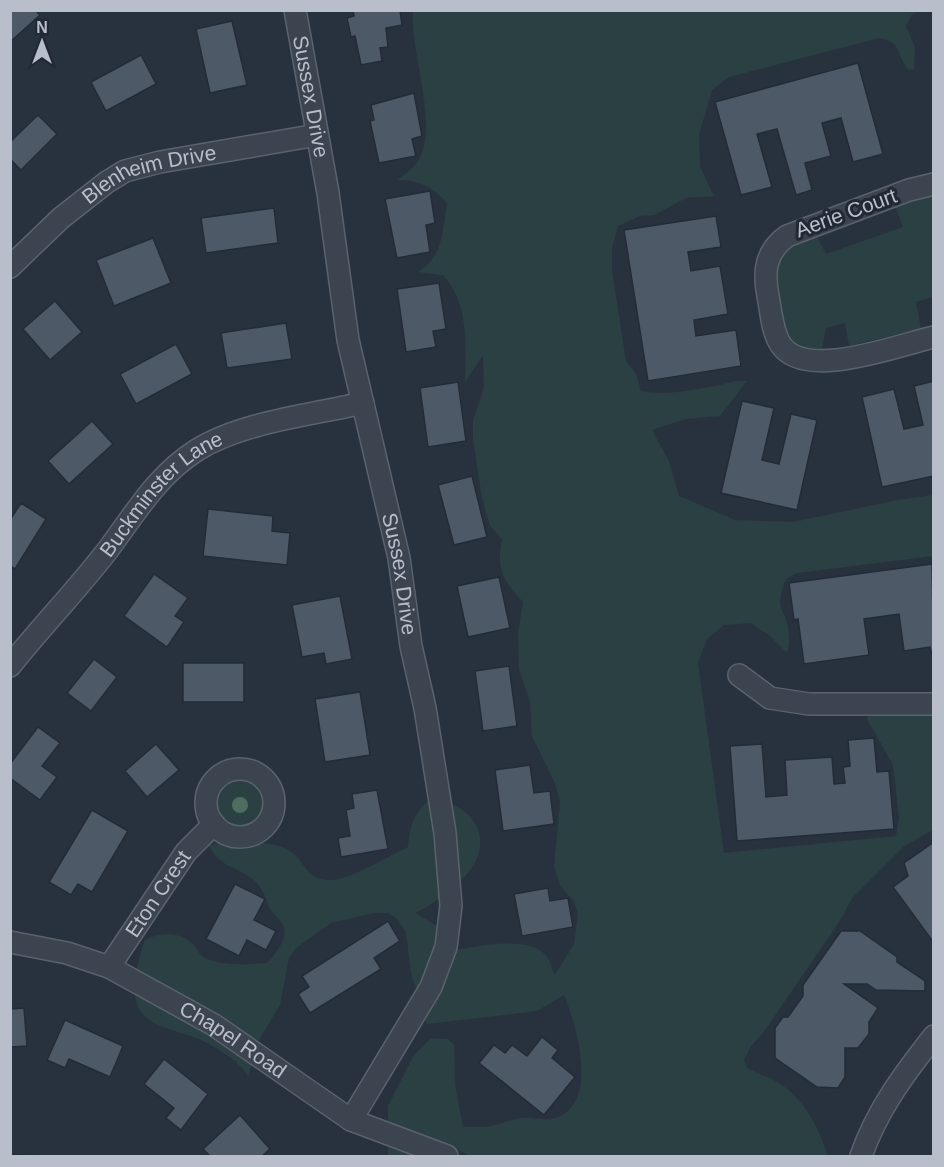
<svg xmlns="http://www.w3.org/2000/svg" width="944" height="1167" font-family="Arial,sans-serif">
<rect width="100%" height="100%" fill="#28323f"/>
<g fill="#2b4042">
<path d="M413,11H919L912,14L906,26L915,47L914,69L909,70C895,55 904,43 879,38L729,77L712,90L699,135L700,167L714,196L686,198L654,215L640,216L618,226L612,248V271L626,361L636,374L641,391C665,396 691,390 715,386C727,384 735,380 747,381L720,416L686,419L652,430L669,461L679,496L735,520L793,522L898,500L933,495V556L797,573L786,579C772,612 787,608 789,634C790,640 788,647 787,653L770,636L751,623L724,625L707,639L698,663L724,853L896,836L899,818L893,765L867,719L870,712L933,704V830L904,846L853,897L839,922L763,1033L751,1046L744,1060L747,1068C755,1073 763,1075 772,1079C802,1094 818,1126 828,1156H468C443,1137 439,1145 416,1155C408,1159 396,1156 388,1156V1106L414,1055L431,1038L448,1039L454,1045L455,1085L463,1127C472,1126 482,1128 491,1126C502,1124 511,1119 522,1118C535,1117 545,1122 558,1117C599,1100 576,1024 564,995L537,1011L427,1024L411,973L406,932L397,919L389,913H374L331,923L296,948L289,958L280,1005L259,1040L248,1076C237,1059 215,1046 196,1038C179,1031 149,1027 139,1009C129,990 139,960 144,941C157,932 180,931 193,944C197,948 199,955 205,958C224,966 246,965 267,963C276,953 290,938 282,923C279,918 273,914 270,909C266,898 261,884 251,878C231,864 222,868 208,845C233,844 268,837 290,851C307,862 304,881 333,880C351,879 391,855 408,847C410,827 413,814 429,800C446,801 458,804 470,817C503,856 448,897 415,913L442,929L450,952C472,946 532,934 547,957C551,962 552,970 555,975L574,944L578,914L574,902L560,885L554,867L560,802L555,783L532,736L530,702L519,669L518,633L523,602C503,580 496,570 502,539L490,526L482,498L473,439V421L484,387L483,355L465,382C466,346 469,303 443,275L418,272C444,255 442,232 447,203C434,187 418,180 397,180C406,174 416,167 420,157C438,121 410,53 413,11Z"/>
<path d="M933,195V297L916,302L921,329L849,346L845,323L826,328L822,350C811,350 800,349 791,340C780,329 771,275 779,260C787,245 801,240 816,235L826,254L903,227L895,206Z"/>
<circle cx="240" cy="803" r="34"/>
</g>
<g fill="#4e5968" stroke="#232b37" stroke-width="1.5">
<path d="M10,10H35L40,15L10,42Z"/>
<path d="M353,10H400L402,25L386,28L388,47L380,48L382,61L361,65L355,36L351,37L347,18L354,16Z"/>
<path d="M232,21L247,85L210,93L196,29Z"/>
<path d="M141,55L156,84L106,111L91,82Z"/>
<path d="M858,63L883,154L853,162L841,118L822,123L831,156L805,163L812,190L796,195L777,129L757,134L772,187L741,195L715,102Z"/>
<path d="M414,93L422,136L412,139L416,156L379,163L370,121L374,120L371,105Z"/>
<path d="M38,115L57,134L21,170L10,159V142Z"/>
<path d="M430,191L435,223L426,225L430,252L397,258L385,199Z"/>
<path d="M274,208L278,243L206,253L201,218Z"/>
<path d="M716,216L721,247L688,252L691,271L720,266L728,314L694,320L696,336L736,330L741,366L648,381L624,230Z"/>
<path d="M153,238L171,283L114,306L96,260Z"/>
<path d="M439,283L446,329L433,331L436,347L406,352L397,289Z"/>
<path d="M55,301L82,332L50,360L23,329Z"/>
<path d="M286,323L292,359L227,368L221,333Z"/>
<path d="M176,344L192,374L136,404L120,374Z"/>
<path d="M934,381V476L882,487L862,397L894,389L904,429L923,425L914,386Z"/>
<path d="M458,382L466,441L428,447L420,388Z"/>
<path d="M742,401L774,408L762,460L779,464L791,414L817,420L797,510L721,493Z"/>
<path d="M92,421L113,444L69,484L48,461Z"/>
<path d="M472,476L487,537L454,545L438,485Z"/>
<path d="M21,503L46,519L15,569L10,566V520Z"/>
<path d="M208,509L273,516L272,531L290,533L287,565L203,556Z"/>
<path d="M932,564L934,663L930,647L904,651L899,614L864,619L869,655L804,664L798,619L794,620L789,583Z"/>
<path d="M154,574L188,598L175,616L184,622L167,647L124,616Z"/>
<path d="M499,577L510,628L468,637L457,586Z"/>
<path d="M340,596L352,659L326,664L324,653L302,657L292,605Z"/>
<path d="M94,659L117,677L91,711L67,693Z"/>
<rect x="183" y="663" width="61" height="39"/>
<path d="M509,666L517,726L483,731L475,671Z"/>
<path d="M360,692L370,755L325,762L315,699Z"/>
<path d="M38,727L60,743L42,766L57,777L40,800L10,778V764Z"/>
<path d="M874,738L877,772L889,771L894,829L737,841L730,746L762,744L766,797L787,795L785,760L832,757L834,784L845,783L843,767L850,766L848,740Z"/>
<path d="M156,744L179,770L147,797L125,771Z"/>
<path d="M530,765L534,793L550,791L554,824L503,831L495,770Z"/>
<path d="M377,790L388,849L341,857L338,838L350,836L346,810L354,808L352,794Z"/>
<path d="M92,810L128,831L92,892L78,884L71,895L49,882Z"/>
<path d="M934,842V943L893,887L908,876L904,863Z"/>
<path d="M235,884L265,899L254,920L276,931L266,950L247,940L239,956L206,939Z"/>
<path d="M548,888L550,901L568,898L573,927L522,936L514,894Z"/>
<path d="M388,921L400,941L374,958L381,969L310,1013L298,994L309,987L302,976Z"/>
<path d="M841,931H860L897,957V962L925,981V991L876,990L867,984H844L878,1008L869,1022V1034L858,1048H845V1077L838,1088L817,1087L775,1058V1028L783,1017H788L803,996V985Z"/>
<path d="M24,1008L27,1046L10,1047V1009Z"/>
<path d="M65,1020L123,1046L110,1077L69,1059L65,1068L47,1060Z"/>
<path d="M542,1037L558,1050L552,1058L575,1077L544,1115L479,1063L494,1045L505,1053L512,1045L527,1056Z"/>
<path d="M164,1059L208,1094L181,1130L166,1118L174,1108L144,1084Z"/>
<path d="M240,1115L270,1149L262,1156H210L203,1149Z"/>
<path d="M10,1155L52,1156H10Z"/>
</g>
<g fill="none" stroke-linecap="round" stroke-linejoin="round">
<g stroke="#5a626d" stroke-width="24">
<g id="street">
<path id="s1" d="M295,10L328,193L348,340L399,558L411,646L425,708L445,833L451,906L446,947L431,987L351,1120"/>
<path d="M934,184L909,190L787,236C766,251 763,271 768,296C771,311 772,332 781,345C806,381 898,345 934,337"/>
<path id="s2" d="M10,267L61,218L107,182L125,171L160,162L317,135"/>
<path id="s3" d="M10,666C41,627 76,591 107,551C135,514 156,476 197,450C242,422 311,415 363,403"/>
<path d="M739,675L770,698L809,704H934"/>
<circle cx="240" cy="803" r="34"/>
<path id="s4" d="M10,942L67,953L109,967L214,1025L351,1120L447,1156"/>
<path id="s5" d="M109,967L186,852L214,824"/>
<path d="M861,1156C877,1110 904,1074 934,1036"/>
</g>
</g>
<use href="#street" stroke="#3c4450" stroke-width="21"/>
</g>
<circle fill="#506b60" cx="240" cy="805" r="8"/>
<g text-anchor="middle" stroke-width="6" stroke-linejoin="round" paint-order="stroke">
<g font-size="21" fill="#b8bfca" stroke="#212935">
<text dy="7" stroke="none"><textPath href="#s1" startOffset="88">Sussex Drive</textPath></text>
<text dy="7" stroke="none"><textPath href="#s2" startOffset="172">Blenheim Drive</textPath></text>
<text transform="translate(846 213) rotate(-20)" y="7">Aerie Court</text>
<text dy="7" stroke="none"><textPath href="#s3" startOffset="230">Buckminster Lane</textPath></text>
<text dy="7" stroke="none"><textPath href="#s1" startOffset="574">Sussex Drive</textPath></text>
<text dy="7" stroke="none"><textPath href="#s5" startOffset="88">Eton Crest</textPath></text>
<text dy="7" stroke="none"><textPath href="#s4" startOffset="246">Chapel Road</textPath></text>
</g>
</g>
<rect width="944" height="1167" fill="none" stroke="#b8bfca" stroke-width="24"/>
<g transform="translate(42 42)" stroke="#212935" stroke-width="4.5" paint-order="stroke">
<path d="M0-4.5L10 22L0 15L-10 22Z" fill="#b8bfca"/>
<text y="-9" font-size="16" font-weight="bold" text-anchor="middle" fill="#b8bfca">N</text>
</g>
</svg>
